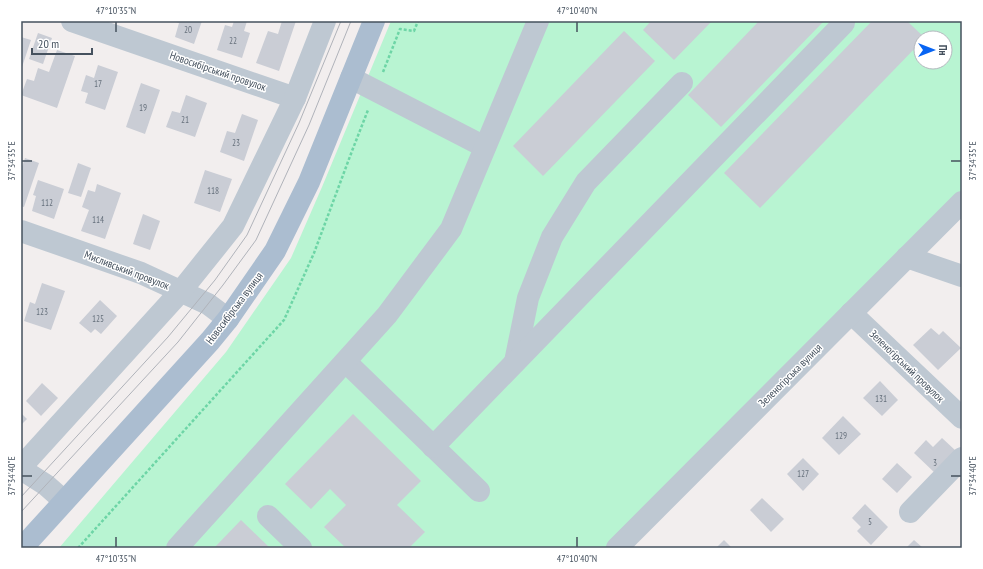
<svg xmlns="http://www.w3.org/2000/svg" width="983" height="569" font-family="'PT Sans Narrow',sans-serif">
<rect width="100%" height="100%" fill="#f2eeee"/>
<path fill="#b8f4d2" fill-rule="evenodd" d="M391,21H962V202L617,548H59L226,352L291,258L322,187ZM921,38H945V62H921Z"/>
<g fill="#cacdd5">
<path d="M173,21H202L194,44L175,37L179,23Z"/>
<path d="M234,21H247L244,31L250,33L242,58L217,50L225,25L232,27Z"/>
<path d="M282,21H296L279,71L256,63L268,31L278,34Z"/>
<path d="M651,21H712L674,60L643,30Z"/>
<path d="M759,21H824L721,127L688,95Z"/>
<path d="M872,21H907L925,38H921V42L760,208L724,173Z"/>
<path d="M624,31L655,61L543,176L513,146Z"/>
<path d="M38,33L52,38L43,64L29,59Z"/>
<path d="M21,37L31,40L21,70Z"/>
<path d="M57,50L75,56L57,108L21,95L27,79L34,81L38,68L49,72Z"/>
<path d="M98,65L118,72L105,110L85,103L88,93L81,91L86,75L94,78Z"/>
<path d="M141,83L160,90L145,134L126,127Z"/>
<path d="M186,95L207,103L195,137L166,127L172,111L180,113Z"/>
<path d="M242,114L258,120L244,161L220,152L227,131L235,133Z"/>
<path d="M25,158L39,163L24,207L21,206V170Z"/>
<path d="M78,163L91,168L81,197L68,193Z"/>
<path d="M205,170L232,179L220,212L194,203Z"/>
<path d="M38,180L64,189L54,219L32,211L36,196L33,195Z"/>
<path d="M97,184L121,193L105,239L81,231L89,210L82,207L88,190L95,192Z"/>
<path d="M143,214L160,221L150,250L133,244Z"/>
<path d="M42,283L65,291L51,330L24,321L30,302L35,304Z"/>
<path d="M100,300L117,316L101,334L95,329L91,333L79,323Z"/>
<path d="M931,328L939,335L943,331L961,348L938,370L913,345Z"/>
<path d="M880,381L898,400L882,416L863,398Z"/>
<path d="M42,383L58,398L41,416L26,401Z"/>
<path d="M21,413L27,419L21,425Z"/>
<path d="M353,414L421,481L397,505L425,532L409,548H346L324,527L346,505L330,489L311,509L285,484Z"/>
<path d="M843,416L861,434L839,455L822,438Z"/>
<path d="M942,438L956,451L935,473L914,453L926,440L933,447Z"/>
<path d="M803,458L819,474L803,491L787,474Z"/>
<path d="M897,463L912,477L897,493L882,479Z"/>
<path d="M762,498L784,519L771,532L750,510Z"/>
<path d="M865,504L888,527L871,545L857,531L861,527L852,518Z"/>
<path d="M241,520L270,548H214Z"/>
<path d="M724,540L732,548H716Z"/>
<path d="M914,540L923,548H906Z"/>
</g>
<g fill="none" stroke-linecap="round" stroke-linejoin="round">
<g stroke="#6dd5a6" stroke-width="2.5" stroke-dasharray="3 2" stroke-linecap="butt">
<path d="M383,72L400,29L414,31L418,21"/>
<path d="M78,548L284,320L314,253L352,151L368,110"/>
</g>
<g stroke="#bec8d2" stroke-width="22">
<path d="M72,21L295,98"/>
<path d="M351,78L485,147"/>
<path d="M21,231L141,273L208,304L228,319"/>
<path d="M907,257L962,276"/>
<path d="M851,313L962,418"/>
<path d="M346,362L479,491"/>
<path d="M515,362L528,298L552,237L586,182L682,83"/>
<path d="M433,447L844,23"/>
<path d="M21,467L181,291L233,226L295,98L325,21"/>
<path d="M21,469L46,485L64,501"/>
<path d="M910,512L962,458"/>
<path d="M268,516L301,548"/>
<path d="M177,548L387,315L451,229L538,21"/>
<path d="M617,548L962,202"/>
</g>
<path stroke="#abbdd0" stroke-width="22" d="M22,548L210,341L228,319L275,251L309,182L374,21"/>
<g stroke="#b0b3ba" stroke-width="1">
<path d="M21,497L168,337L215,280L247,235L299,123L341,21"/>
<path d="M21,512L178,342L223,285L256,240L309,125L351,21"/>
</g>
</g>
<path fill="none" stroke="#45515e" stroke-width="1.5" d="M116,22V32M577,22V32M22,161H32M951,161H961M22,476H32M951,476H961M116,537V547M577,537V547"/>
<g text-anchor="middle" stroke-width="3" stroke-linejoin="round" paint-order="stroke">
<g font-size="9" fill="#66707c">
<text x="188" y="33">20</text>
<text x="233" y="44">22</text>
<text x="98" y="87">17</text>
<text x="143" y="111">19</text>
<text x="185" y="123">21</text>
<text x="236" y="146">23</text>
<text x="213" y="194">118</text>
<text x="47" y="206">112</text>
<text x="98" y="223">114</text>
<text x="42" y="315">123</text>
<text x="98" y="322">125</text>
<text x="881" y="402">131</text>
<text x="841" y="439">129</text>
<text x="935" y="466">3</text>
<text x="803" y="477">127</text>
<text x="870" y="525">5</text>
</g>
<g font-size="11" fill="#45515e" stroke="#fff">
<text transform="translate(218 71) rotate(19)" y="4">Новосибірський провулок</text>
<text transform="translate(127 270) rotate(21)" y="4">Мисливський провулок</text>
<text transform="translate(234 308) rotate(-53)" y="4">Новосибірська вулиця</text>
<text transform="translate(907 366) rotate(44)" y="4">Зеленогірський провулок</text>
<text transform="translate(790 375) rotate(-45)" y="4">Зеленогірська вулиця</text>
</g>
</g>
<rect width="983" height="569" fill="none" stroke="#ffffff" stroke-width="44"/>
<g transform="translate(933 50) rotate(90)"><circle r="19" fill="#ffffff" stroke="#b5b9bf"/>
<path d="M0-3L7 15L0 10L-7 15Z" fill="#0764f3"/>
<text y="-6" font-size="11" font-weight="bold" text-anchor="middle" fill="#45515e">Пн</text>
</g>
<path d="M32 48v6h60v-6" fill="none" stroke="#45515e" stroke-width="2"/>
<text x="38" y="48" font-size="12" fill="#45515e" stroke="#ffffff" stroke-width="3" paint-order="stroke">20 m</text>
<rect x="22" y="22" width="939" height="525" fill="none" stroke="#45515e" stroke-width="1.5"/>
<g font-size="10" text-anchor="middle" fill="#45515e">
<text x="116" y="14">47°10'35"N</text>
<text x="577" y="14">47°10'40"N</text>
<text transform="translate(972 161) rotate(-90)" y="4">37°34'35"E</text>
<text transform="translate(11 161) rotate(-90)" y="4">37°34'35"E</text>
<text transform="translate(972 476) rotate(-90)" y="4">37°34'40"E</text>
<text transform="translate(11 476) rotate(-90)" y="4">37°34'40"E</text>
<text x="116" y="562">47°10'35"N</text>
<text x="577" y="562">47°10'40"N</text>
</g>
</svg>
